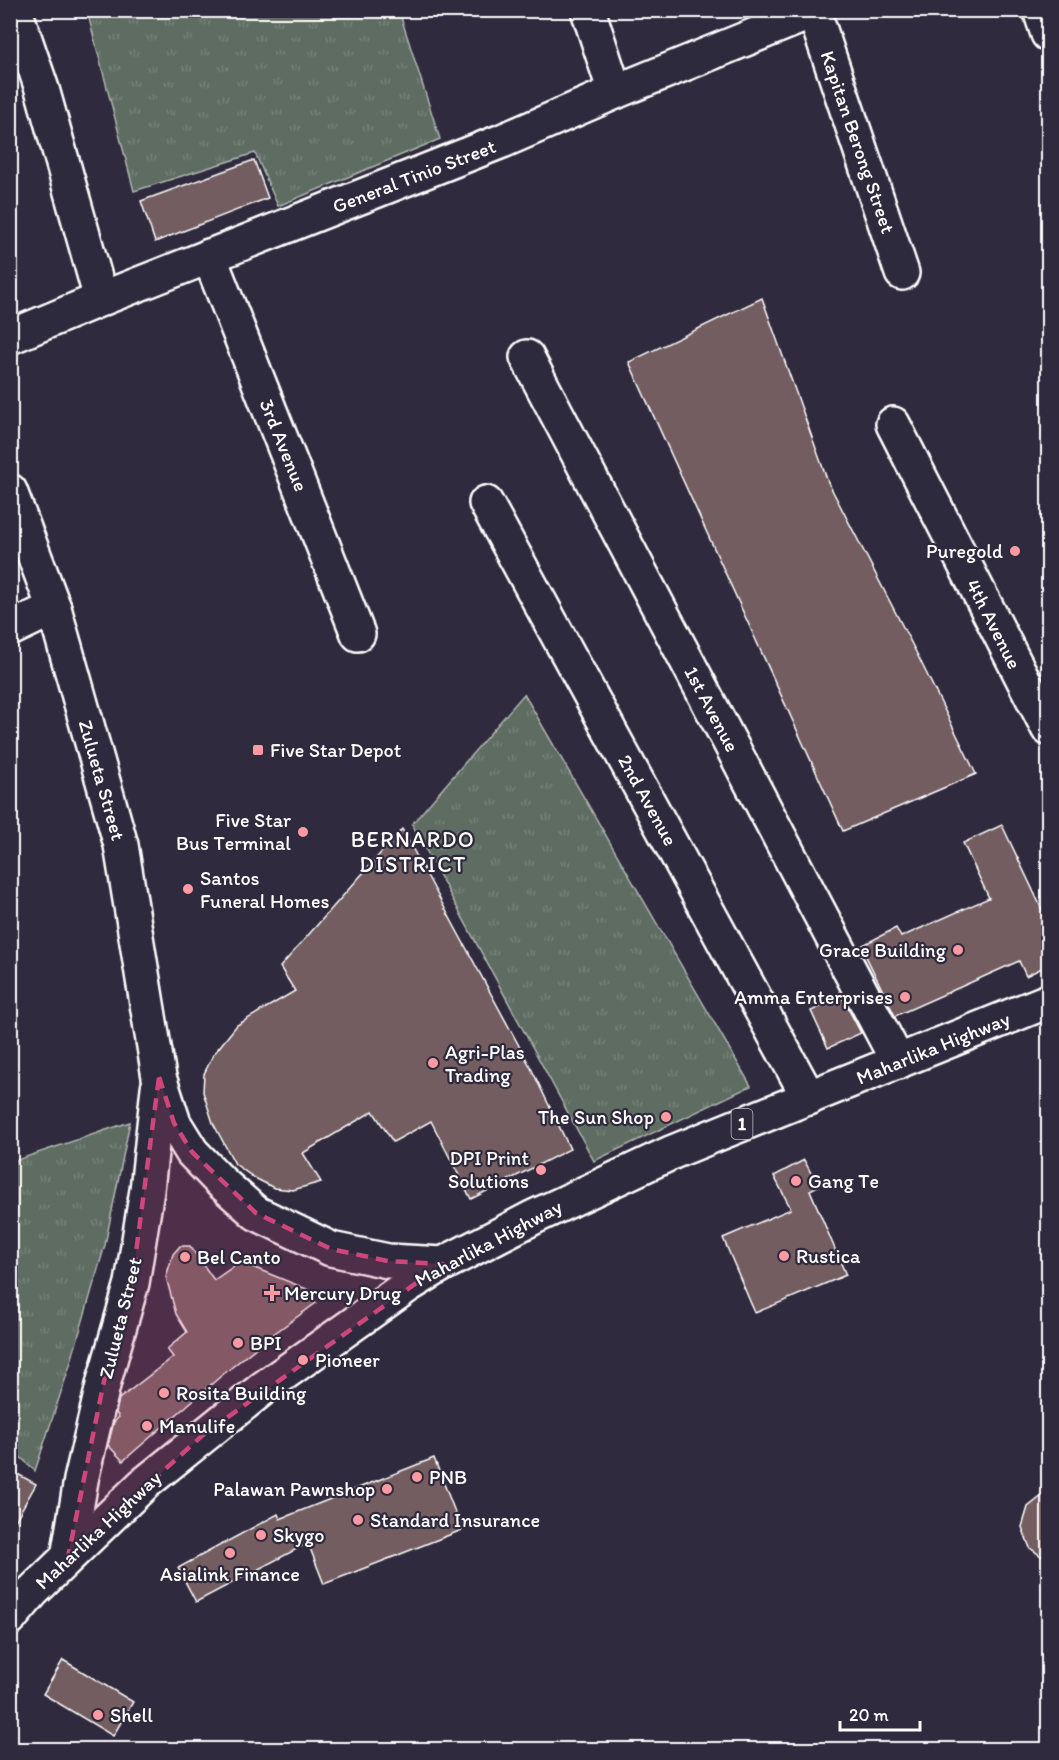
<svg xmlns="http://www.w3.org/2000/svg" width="1059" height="1760" font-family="Itim,sans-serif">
<defs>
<pattern id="grass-tufts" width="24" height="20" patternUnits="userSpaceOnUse" patternTransform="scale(1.5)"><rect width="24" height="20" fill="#5f6c62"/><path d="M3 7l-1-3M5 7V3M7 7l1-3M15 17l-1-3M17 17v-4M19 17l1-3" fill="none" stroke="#77827a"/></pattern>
</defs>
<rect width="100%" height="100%" fill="#2f2a3d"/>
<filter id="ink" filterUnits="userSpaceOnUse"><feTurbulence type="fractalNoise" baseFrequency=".0167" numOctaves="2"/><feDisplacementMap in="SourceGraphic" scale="12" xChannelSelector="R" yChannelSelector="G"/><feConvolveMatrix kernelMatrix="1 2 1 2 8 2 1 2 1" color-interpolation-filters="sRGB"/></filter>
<g filter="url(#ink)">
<g fill="url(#grass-tufts)" stroke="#afb6b0" stroke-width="1.5">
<path d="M87,11H399L440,139L278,206L255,153L134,191Z"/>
<path d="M524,694L751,1086L594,1161L412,824Z"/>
<path d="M130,1122L105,1245L70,1365L35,1471L11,1448V1162Z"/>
</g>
<g fill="#735d60" stroke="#fff" stroke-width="1.5">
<path d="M254,160L268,198L155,242L141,201Z"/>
<path d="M762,298L828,482L917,654L976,774L843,831L629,362Z"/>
<path d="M1002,825L1048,922V965L1026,976L1019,961L895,1016L861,946L896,928L901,937L989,898L963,843Z"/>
<path d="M402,829L531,1068L570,1149L471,1199L431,1121L393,1142L373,1111L303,1153L321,1182L293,1190L274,1188L253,1177L235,1164L213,1123L203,1092L204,1074L213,1055L237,1025L295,991L280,967Z"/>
<path d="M842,997L861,1033L828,1048L811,1011Z"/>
<path d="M804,1160L818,1186L810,1190L846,1275L755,1313L723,1238L791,1209L774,1176Z"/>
<path d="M180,1246H190L214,1280L240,1262L307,1289L316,1303L268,1338L221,1376L123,1461L108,1445L114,1422L119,1417L116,1413L119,1399L173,1357L167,1349L187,1332L176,1314L166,1277L173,1254Z"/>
<path d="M434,1458L462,1530L324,1584L308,1543L196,1602L178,1568L278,1514L280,1519Z"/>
<path d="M10,1470L36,1484L10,1530Z"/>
<path d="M1048,1491V1561L1030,1548L1022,1527L1028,1507Z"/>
<path d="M63,1660L133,1702L113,1736L43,1694Z"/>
</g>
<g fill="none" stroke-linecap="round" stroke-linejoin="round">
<g stroke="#fff" stroke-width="38">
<g id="minor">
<path d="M15,10L42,89L101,299"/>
<path d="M588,10L615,92"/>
<path d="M1040,10L1048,34"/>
<path d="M814,12L902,273"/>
<path d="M209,256L358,634"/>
<path d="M10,337L101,299L502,141L615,92L817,10"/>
<path d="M527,357L898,1062"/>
<path d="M893,424L1048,728"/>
<path d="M486,503L809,1098"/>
<path d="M10,629L54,608"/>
</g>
</g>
<g stroke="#fff" stroke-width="38">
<g id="major">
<path d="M10,491L54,608L121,845L159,1077L174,1123L192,1152L221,1182L256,1213L331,1249L388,1261L443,1264"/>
<path d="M68,1557L81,1480L104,1381L132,1283L147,1190L158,1088"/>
<path d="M10,1618L33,1591L144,1484L262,1389L407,1286L443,1264L534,1217L673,1152L1048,1001"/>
</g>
</g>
<use href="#minor" stroke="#2f2a3d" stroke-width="33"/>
<use href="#major" stroke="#2f2a3d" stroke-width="33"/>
</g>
</g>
<path fill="#ce467c" fill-opacity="0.2" stroke="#ce467c" stroke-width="4.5" stroke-dasharray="12 8" stroke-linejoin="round" d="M159,1077L174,1123L192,1152L256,1213L331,1249L388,1261L443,1264L204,1434L68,1557L104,1381L132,1283Z"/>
<g fill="#ff9aa2" stroke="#2f2a3d" stroke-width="2">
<circle cx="1015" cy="551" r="6"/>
<rect x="252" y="744" width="12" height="12" rx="3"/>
<circle cx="303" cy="832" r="6"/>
<circle cx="188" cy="889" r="6"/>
<circle cx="958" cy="950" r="6"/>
<circle cx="905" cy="997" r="6"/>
<circle cx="433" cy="1063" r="6"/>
<circle cx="666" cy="1117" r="6"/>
<circle cx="541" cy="1170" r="6"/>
<circle cx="796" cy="1181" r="6"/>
<circle cx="784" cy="1256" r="6"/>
<circle cx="185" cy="1257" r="6"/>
<path d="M269 1284h6v6h6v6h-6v6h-6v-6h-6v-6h6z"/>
<circle cx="238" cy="1343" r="6"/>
<circle cx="303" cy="1360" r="6"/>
<circle cx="164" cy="1393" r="6"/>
<circle cx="147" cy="1426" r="6"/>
<circle cx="417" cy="1477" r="6"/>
<circle cx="387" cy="1489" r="6"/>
<circle cx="358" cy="1520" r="6"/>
<circle cx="261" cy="1535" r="6"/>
<circle cx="230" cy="1553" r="6"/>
<circle cx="98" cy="1715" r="6"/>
</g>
<g text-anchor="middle" stroke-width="4.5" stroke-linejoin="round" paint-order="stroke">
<rect fill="#2f2a3d" stroke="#c1bfc5" stroke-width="1.5" x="731.5" y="1109" width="21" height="30" rx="4.5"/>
<g font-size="18" font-weight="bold" fill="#fff">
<text x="742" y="1130">1</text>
</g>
<g font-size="20" fill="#fff" stroke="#2f2a3d">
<text transform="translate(858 142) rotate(71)" y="7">Kapitan Berong Street</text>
<text transform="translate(414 176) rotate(-21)" y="7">General Tinio Street</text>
<text transform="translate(284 445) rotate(68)" y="7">3rd Avenue</text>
<text transform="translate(994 624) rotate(63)" y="7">4th Avenue</text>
<text transform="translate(712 709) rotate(62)" y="7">1st Avenue</text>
<text transform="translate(102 780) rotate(74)" y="7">Zulueta Street</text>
<text transform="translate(648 800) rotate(61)" y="7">2nd Avenue</text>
<text transform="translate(933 1048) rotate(-22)" y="7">Maharlika Highway</text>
<text transform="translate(488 1243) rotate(-28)" y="7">Maharlika Highway</text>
<text transform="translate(120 1318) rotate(-76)" y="7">Zulueta Street</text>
<text transform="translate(98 1530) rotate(-43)" y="7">Maharlika Highway</text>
</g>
<g font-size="20" fill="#fff" stroke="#2f2a3d" text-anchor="start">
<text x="1003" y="558" text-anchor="end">Puregold</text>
<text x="270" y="757">Five Star Depot</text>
<text x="291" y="827" text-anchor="end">Five Star<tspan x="291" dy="23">Bus Terminal</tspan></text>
<text x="200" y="885">Santos<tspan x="200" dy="23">Funeral Homes</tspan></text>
<text x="946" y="957" text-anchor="end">Grace Building</text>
<text x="893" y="1004" text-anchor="end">Amma Enterprises</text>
<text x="445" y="1059">Agri-Plas<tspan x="445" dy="23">Trading</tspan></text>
<text x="654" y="1124" text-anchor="end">The Sun Shop</text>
<text x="529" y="1165" text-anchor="end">DPI Print<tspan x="529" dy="23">Solutions</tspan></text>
<text x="808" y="1188">Gang Te</text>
<text x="796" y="1263">Rustica</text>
<text x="197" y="1264">Bel Canto</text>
<text x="284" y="1300">Mercury Drug</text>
<text x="250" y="1350">BPI</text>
<text x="315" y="1367">Pioneer</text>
<text x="176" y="1400">Rosita Building</text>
<text x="159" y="1433">Manulife</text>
<text x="429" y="1484">PNB</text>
<text x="375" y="1496" text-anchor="end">Palawan Pawnshop</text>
<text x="370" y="1527">Standard Insurance</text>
<text x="273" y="1542">Skygo</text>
<text x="230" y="1581" text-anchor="middle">Asialink Finance</text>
<text x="110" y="1722">Shell</text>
</g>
<g font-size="22" letter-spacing="1.5" fill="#fff" stroke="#2f2a3d">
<text x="413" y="847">BERNARDO<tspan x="413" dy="25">DISTRICT</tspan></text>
</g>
</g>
<rect width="1059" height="1760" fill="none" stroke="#2f2a3d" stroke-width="36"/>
<rect x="18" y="18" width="1023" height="1724" fill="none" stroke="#fff" stroke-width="2" filter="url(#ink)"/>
<path d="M840 1721v9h80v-9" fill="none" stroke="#ffffff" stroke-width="3"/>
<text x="849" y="1721" font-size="18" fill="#ffffff" stroke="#2f2a3d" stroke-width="4.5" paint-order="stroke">20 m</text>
</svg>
